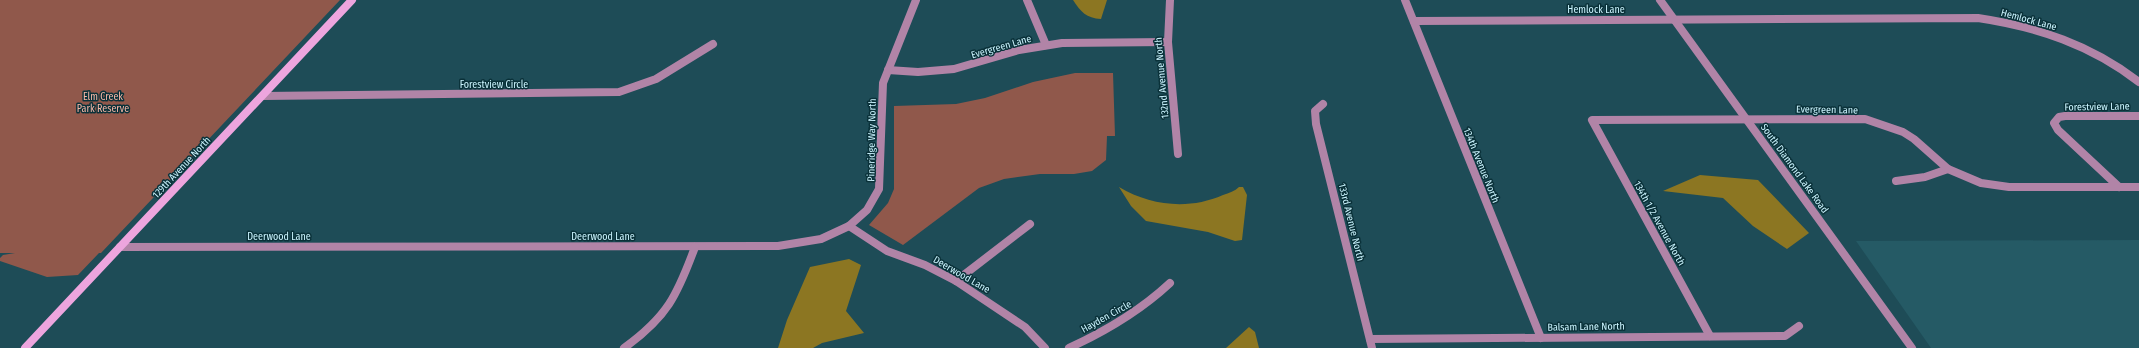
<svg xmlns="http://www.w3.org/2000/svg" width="2139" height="348" font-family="'Fira Sans Condensed',sans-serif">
<rect width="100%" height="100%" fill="#1e4c57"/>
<path fill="#255a65" d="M2139,240V348H1931L1856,241Z"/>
<g fill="#90584b">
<path d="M0,0H340L101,253H99L78,275L47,277L0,261V258L3,255L15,253H0Z"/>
<path d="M1075,73H1113L1115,136H1107L1106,160L1092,171L1074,174H1040L1004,179L979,188L903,245L869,225L888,203L894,189V106L956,104L985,98L1033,82Z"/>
</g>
<g fill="#8c7622">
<path d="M1073,0H1107L1101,19C1086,18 1081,12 1073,0Z"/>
<path d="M1700,175L1758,180L1809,233L1787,249L1753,226L1723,198L1663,191Z"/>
<path d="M1119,187C1151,206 1189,210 1223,195C1229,193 1235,191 1239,187H1243L1247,195L1242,240L1235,241L1208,232L1146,221L1131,206Z"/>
<path d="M849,259L861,265L846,311L864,333L822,343L813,348H778L787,320L810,267Z"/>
<path d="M1249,327L1255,332L1259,348H1226Z"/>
</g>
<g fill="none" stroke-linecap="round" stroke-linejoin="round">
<g stroke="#b184a7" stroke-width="8">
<path d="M1027,0L1046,45"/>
<path d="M1170,0L1168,42L1178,154"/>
<path d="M1405,0L1541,338"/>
<path d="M1414,21L1978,18C2038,27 2091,45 2139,82"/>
<path d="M888,70L918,72L954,69L1019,50L1062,43L1168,42"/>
<path d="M263,96L619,92L656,79L713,44"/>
<path d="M1323,104L1315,111L1316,124L1372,348"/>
<path d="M1896,181L1925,177L1948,169"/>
<path d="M2119,187L2058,130L2054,123L2059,117L2065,116H2139"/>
<path d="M849,226L867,210L879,189L883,83L916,0"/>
<path d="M120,247L778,246L821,239L849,226L887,251L925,265L956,281L1025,327L1045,348"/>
<path d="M956,281L1030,224"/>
<path d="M1710,336L1592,120L1865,119L1903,132L1914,139L1948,169L1981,183L2009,187H2139"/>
<path d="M1370,339L1785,336L1799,326"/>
<path d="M624,348C667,317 677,296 695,247"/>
<path d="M1069,348C1106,331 1140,311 1170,283"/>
</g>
<path stroke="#b184a7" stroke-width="8" d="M1660,0L1912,348"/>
<path stroke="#eda5de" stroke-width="8" d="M25,348L352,0"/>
</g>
<g text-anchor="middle" stroke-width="3" stroke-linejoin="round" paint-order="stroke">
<g font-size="10" fill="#cbf4fe" stroke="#0a3139">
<text x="1596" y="13">Hemlock Lane</text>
<text transform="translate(2029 19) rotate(15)" y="4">Hemlock Lane</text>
<text transform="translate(1001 46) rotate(-16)" y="4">Evergreen Lane</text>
<text transform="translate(1161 78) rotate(-95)" y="4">132nd Avenue North</text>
<text x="494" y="88">Forestview Circle</text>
<text transform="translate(2097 106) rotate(-1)" y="4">Forestview Lane</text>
<text transform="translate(1827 109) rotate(1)" y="4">Evergreen Lane</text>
<text transform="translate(871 140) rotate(-89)" y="4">Pineridge Way North</text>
<text transform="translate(1482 165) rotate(68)" y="4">134th Avenue North</text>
<text transform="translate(181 167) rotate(-47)" y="4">129th Avenue North</text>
<text transform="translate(1795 168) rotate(54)" y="4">South Diamond Lake Road</text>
<text transform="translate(1352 222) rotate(76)" y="4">133rd Avenue North</text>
<text transform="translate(1660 223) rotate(61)" y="4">134th 1/2 Avenue North</text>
<text x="279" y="240">Deerwood Lane</text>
<text x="603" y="240">Deerwood Lane</text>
<text transform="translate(962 274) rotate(30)" y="4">Deerwood Lane</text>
<text transform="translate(1106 316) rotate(-29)" y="4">Hayden Circle</text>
<text transform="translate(1586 326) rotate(-1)" y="4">Balsam Lane North</text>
</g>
<g font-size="10" fill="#fab8a8" stroke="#0a3139">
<text x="103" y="100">Elm Creek<tspan x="103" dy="12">Park Reserve</tspan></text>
</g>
</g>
</svg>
